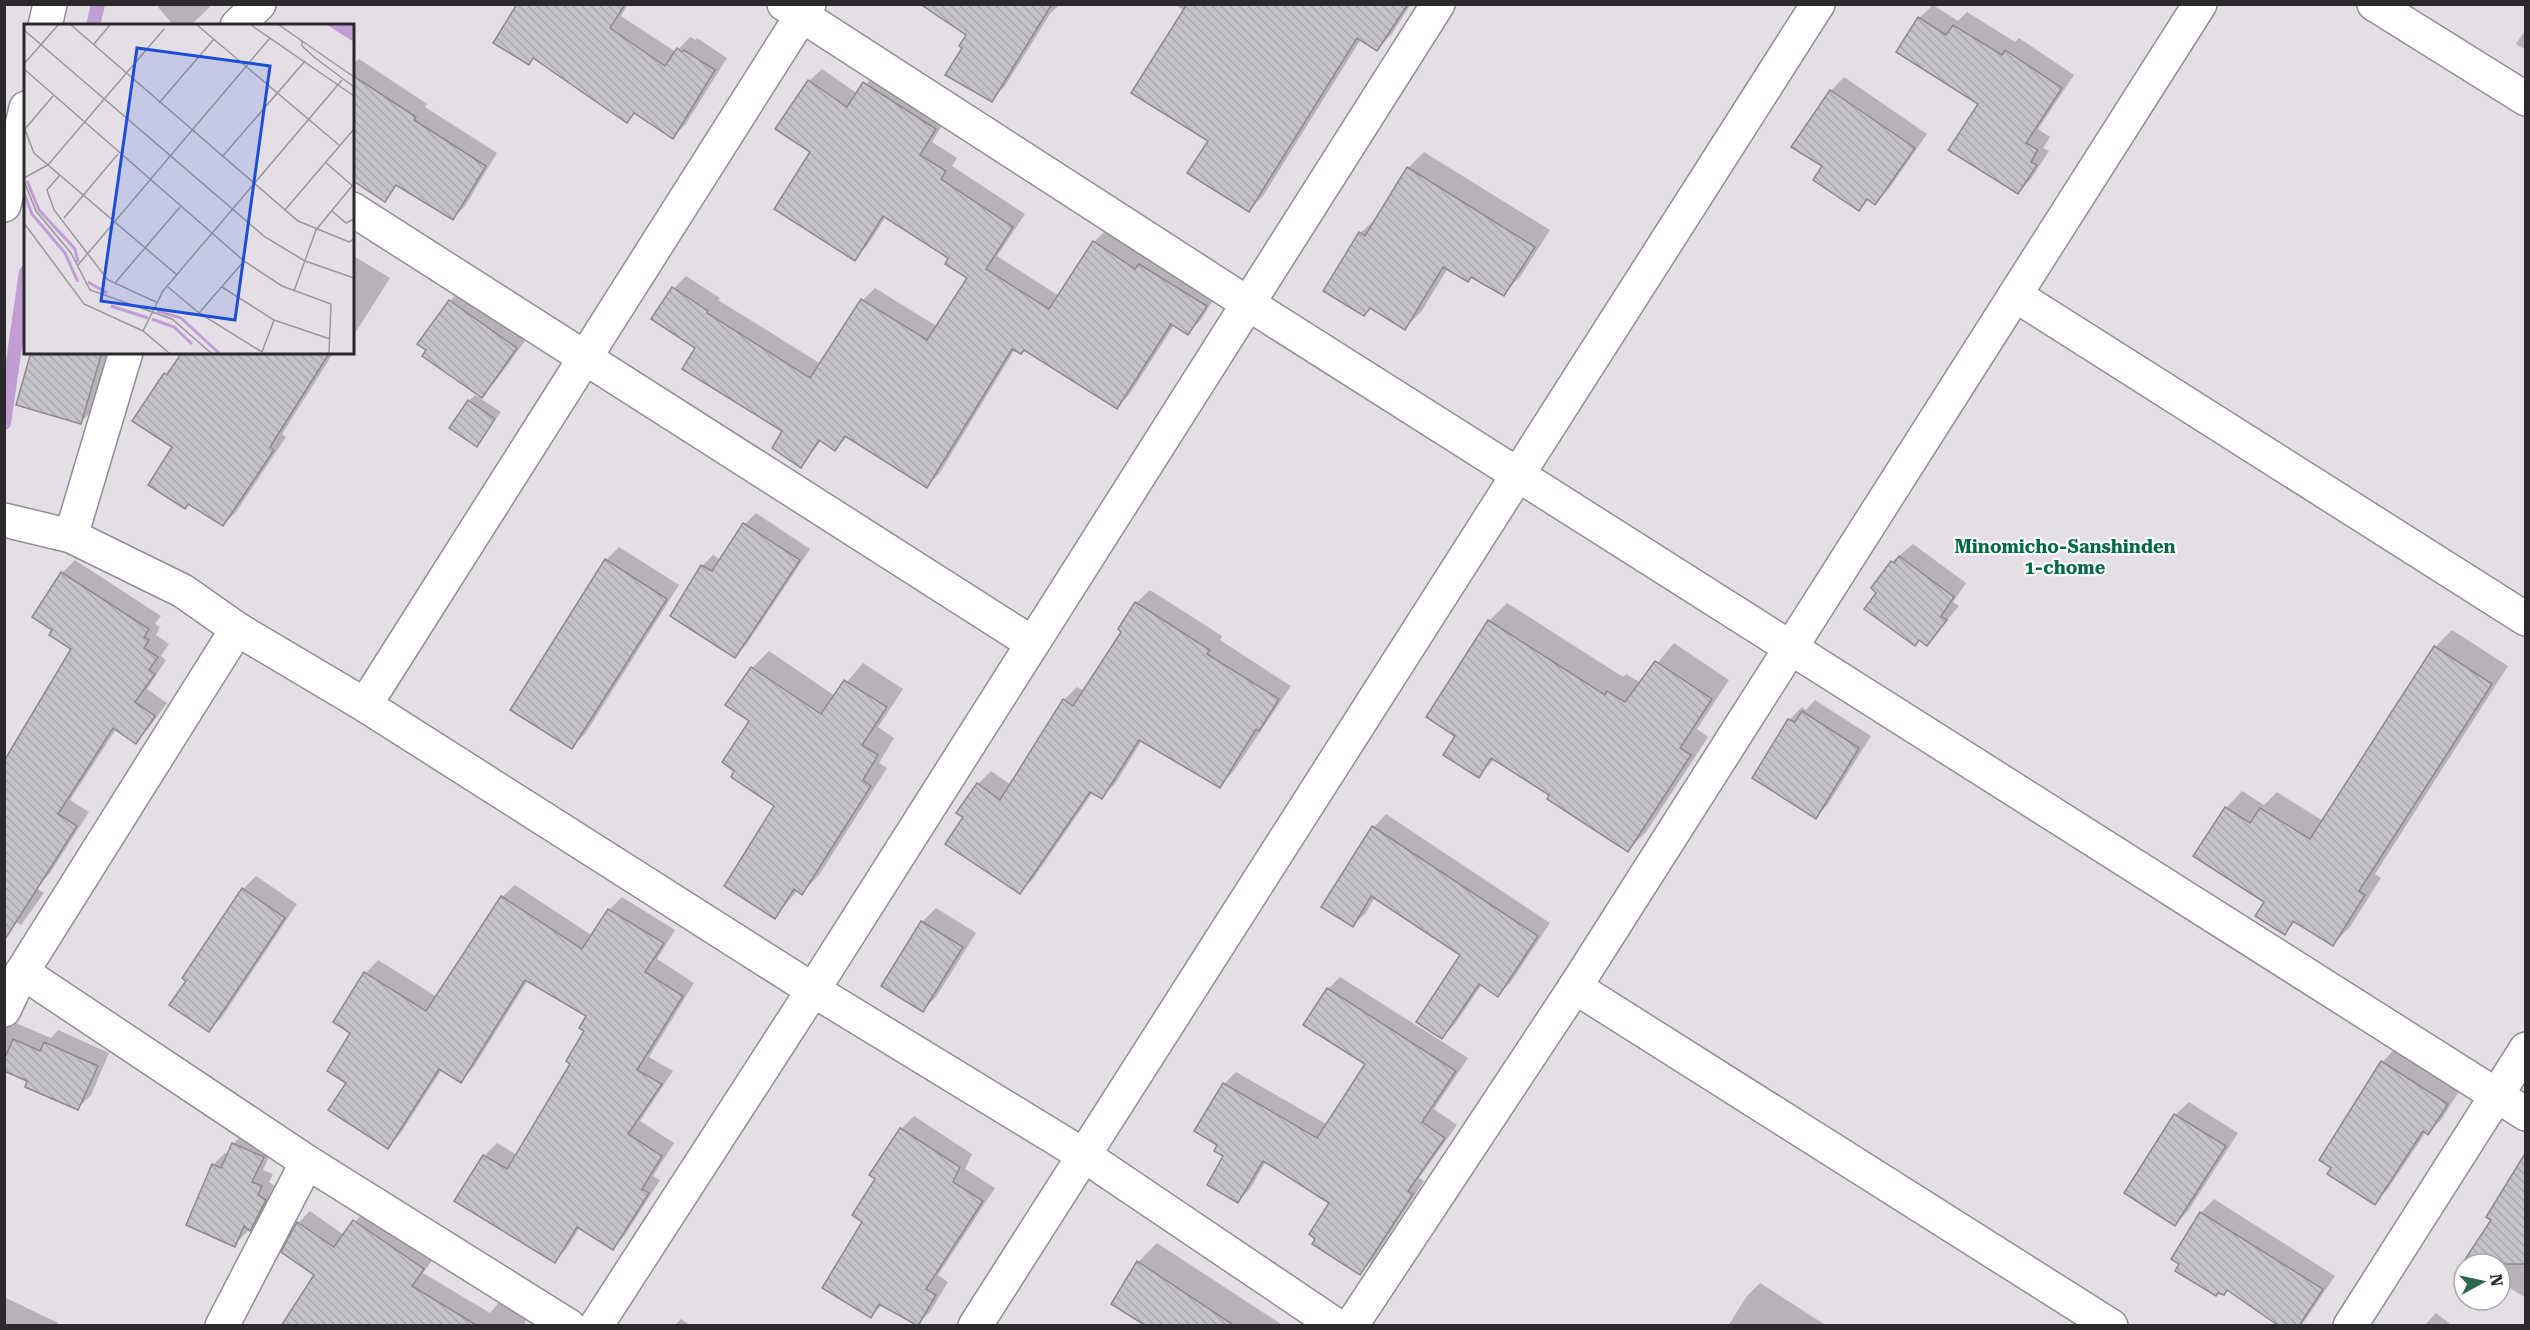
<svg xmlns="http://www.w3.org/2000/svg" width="2530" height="1330" font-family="'Roboto Serif',serif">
<defs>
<pattern id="building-back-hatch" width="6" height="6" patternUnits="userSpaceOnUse" patternTransform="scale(1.5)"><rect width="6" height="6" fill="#c6c2c9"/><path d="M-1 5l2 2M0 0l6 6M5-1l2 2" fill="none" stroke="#aaa7ad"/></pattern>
</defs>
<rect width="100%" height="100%" fill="#e4dfe6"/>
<g fill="#0003">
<path d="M161,4H213L190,26H174L158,7Z"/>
<path d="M519,4H628L621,16L676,52L690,37L696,40L697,38L727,58L685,125L673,137L636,112L627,121L535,57L529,63Z"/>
<path d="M923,4H1060L1050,14L1005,86L991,100L964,47L968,35Z"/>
<path d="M1174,4H1411L1391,35L1377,49L1361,39L1263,196L1249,210L1185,11Z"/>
<path d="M1933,5L1958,21L1967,12L2015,42L2019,38L2074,75L2038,129L2050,137L2043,148L2049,151L2031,179L2018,192L1980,103L1919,18Z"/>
<path d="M2526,29V50L2516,44Z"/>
<path d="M359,59L427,104L425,107L497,153L465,206L453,218L352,156V65Z"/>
<path d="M822,69L858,94L877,71L948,116L932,142L957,158L952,166L1025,214L997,256L1059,296L1094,242L1106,230L1218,293L1200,321L1188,333L1174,325L1129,395L1117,407L1025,349H1015L939,474L926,487L848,436L835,449L821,441L801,466L784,431L698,347L674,288L686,276L720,298L718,300L821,364L863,300L875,288L938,327L970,277L950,258L886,216L867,246L854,259L812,151L809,81Z"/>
<path d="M1844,77L1927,134L1888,190L1875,203L1869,199L1859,209L1824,166L1831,91Z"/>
<path d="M1424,152L1550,230L1520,277L1503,294L1472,276L1448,268L1421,312L1405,328L1371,308L1364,315L1360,233L1378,217L1408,168Z"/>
<path d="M352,255L390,278L352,338Z"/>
<path d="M463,287L530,334L495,382L482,396L419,344L450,301Z"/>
<path d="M32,352H110L94,409L81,422Z"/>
<path d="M184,352H334L282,434L286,437L236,512L223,525L189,503L174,446L165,374Z"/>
<path d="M475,395L501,412L476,445L469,401Z"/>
<path d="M756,513L810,549L746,645L735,656L702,566L713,555L721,560L745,524Z"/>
<path d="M1913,544L1966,583L1953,602L1959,606L1927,644L1901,567L1893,561Z"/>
<path d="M619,547L679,585L585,734L572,747L606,560Z"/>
<path d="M75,560L161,616L155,624L160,627L156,635L169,644L161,656L166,660L147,689L167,703L148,729L135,742L116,729L70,800L89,812L50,873L36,888L44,893L21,925L4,915V759L7,761L73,649L62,573Z"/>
<path d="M1150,590L1222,636L1220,640L1291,686L1233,772L1219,786L1142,740L1115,784L1101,797L1093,792L1033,879L1020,892L965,817L978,784L991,771L1011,785L1064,700L1077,687L1084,691L1123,631L1120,629L1136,603Z"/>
<path d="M1507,603L1623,677L1626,674L1641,683L1674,643L1729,680L1697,729L1708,737L1646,832L1628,850L1551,795L1495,759L1478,776L1457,735L1489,621Z"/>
<path d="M2452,630L2508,666L2375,874L2381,878L2350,927L2333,944L2296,921L2285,933L2266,901L2226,808L2242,791L2264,805L2277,792L2323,821L2435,647Z"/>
<path d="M769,651L835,696L863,663L903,689L878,727L894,738L879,763L887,768L819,875L802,893L798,890L775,917L777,805L751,721L752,668Z"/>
<path d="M1815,700L1871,736L1828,804L1816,817L1754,778L1790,719L1802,707L1806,710Z"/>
<path d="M1386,814L1550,923L1511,982L1498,995L1482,984L1455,1024L1442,1037L1462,955L1375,897L1366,913L1353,925L1323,906L1374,827Z"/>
<path d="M256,876L297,904L222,1017L209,1030L188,980L243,889Z"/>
<path d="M515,885L593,936L609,910L622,897L675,930L657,959L694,983L649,1057L673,1071L640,1121L674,1143L653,1176L660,1180L625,1235L613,1248L580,1227L567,1248L555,1261L456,1200L484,1156L497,1143L517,1155L573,1064L586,1030L589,1015L528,980L473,1068L461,1081L442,1069L400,1134L388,1147L348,1082L352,1032L335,1022L366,973L378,960L437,997L502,897Z"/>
<path d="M936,908L976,933L936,997L923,1010L883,985L922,922Z"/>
<path d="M1340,977L1468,1058L1434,1109L1457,1125L1419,1178L1424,1181L1372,1261L1359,1273L1331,1202L1266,1161L1250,1189L1238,1201L1219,1144L1224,1084L1236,1072L1328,1125L1368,1063L1328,989Z"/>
<path d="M4,1018L51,1038L58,1030L109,1053L91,1095L78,1108L4,1070Z"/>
<path d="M2395,1049L2460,1090L2441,1120L2428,1133L2426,1132L2387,1190L2374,1203L2382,1062Z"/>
<path d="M2189,1102L2238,1133L2188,1211L2175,1224L2126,1193L2175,1115Z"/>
<path d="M914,1116L972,1154L965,1169L995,1188L938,1275L948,1282L930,1312L917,1324L883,1304L871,1316L864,1221L878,1178L901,1129Z"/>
<path d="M245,1132L274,1145L263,1170L273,1174L269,1182L277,1188L262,1217L234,1245L213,1165L225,1153L229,1155L233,1144Z"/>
<path d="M2526,1154V1298L2500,1282V1264H2472Z"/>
<path d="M2214,1199L2335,1276L2301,1326H2282L2228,1289L2224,1294L2201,1213Z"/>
<path d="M366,1209L435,1256L423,1273L490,1313L507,1293L533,1308L523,1326H283L316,1275L283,1252L298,1223L310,1211L344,1235Z"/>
<path d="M1157,1243L1284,1326H1149L1138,1262Z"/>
<path d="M1760,1283L1827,1326H1728L1747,1296Z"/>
<path d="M4,1297L58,1323L57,1326H4Z"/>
<path d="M2436,1313L2453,1326H2424Z"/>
<path d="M681,1319L691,1326H674Z"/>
</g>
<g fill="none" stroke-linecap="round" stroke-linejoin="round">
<g stroke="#c09ed3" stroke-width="14">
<path d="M93,26L98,4"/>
<path d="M4,423L26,272"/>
</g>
</g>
<g fill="url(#building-back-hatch)" stroke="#8c898f" stroke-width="1.5">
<path d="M517,4H625L610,28L665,66L677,48L682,52L684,50L715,70L673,139L634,113L627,123L533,58L529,65L493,43Z"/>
<path d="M920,4H1052L992,102L945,75L962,48L959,46L966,35Z"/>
<path d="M1187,4H1408L1377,51L1357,38L1249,212L1187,173L1208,141L1131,93Z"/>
<path d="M1918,17L1946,35L1953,25L2002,55L2005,50L2062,88L2026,143L2038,150L2031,162L2037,165L2018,194L1948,150L1978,104L1896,52Z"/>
<path d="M352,75L416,117L414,120L486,166L453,220L396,185L385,202L352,180Z"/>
<path d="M808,80L847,107L863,82L936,129L920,155L946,171L941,179L1013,227L986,269L1049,309L1093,241L1135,269L1139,264L1207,306L1188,335L1171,324L1117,409L1024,350L1021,354L1012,349L927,488L845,436L835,451L819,440L801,468L772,448L782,431L682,369L695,348L651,319L672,287L708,311L707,313L810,378L861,299L927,340L967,278L945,264L948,258L883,216L855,261L774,209L810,152L775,129Z"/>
<path d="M1830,90L1915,148L1875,205L1867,199L1859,211L1813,180L1822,166L1791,147Z"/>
<path d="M1407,167L1535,247L1504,296L1471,277L1468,282L1443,267L1405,330L1370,308L1364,316L1323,291L1359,232L1365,236Z"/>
<path d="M449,300L517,348L482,398L422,356L426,350L417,344Z"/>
<path d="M31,352H102L81,424L16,405Z"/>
<path d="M182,352H330L270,447L274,450L223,526L188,504L185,509L148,485L172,447L132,421L164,373L167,375Z"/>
<path d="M468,400L495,419L477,447L449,428Z"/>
<path d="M743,523L800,560L735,658L670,616L701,565L712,571Z"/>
<path d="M1899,556L1954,597L1941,616L1947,620L1927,646L1919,640L1915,646L1864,609L1876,593L1871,588L1891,561L1894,563Z"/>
<path d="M605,559L667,599L572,749L510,710Z"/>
<path d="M61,572L149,629L144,637L149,640L144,648L158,657L149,670L155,674L135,702L155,716L136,744L113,728L58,814L77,826L4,941V761L71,649L49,635L52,630L32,617Z"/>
<path d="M1135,602L1210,650L1207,654L1279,699L1259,731L1256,729L1220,788L1139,740L1102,799L1090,792L1020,894L945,844L963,817L956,813L977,783L1000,800L1063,699L1073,706L1121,632L1118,629Z"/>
<path d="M1488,620L1605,695L1607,691L1625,702L1655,661L1712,699L1680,748L1691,755L1628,852L1547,799L1549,795L1491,758L1479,778L1443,755L1455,736L1426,717Z"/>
<path d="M2434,646L2492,684L2359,891L2365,895L2333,946L2293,921L2285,935L2255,916L2264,902L2193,856L2225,807L2250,823L2260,808L2310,839Z"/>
<path d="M751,667L821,714L844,680L887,707L862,745L878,755L863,780L871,786L802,895L794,889L775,919L724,886L774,806L731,777L734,771L722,762L749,721L725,705Z"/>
<path d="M1802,711L1859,748L1816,819L1752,778L1788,719L1795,722Z"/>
<path d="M1372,826L1538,936L1498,997L1479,984L1442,1039L1416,1022L1460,955L1371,896L1353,927L1321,907Z"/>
<path d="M242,888L285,918L209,1032L169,1005L186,981L182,978Z"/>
<path d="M501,896L582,949L608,909L664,943L645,972L683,996L637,1070L662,1084L628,1134L662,1156L642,1189L649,1193L613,1250L577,1227L555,1263L454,1201L483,1155L507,1169L570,1064L566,1061L584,1031L579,1028L586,1016L525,980L461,1083L439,1069L388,1149L328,1110L346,1083L327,1071L350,1033L333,1022L364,972L426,1011Z"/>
<path d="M921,921L963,947L923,1012L881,986Z"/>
<path d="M1327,988L1456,1071L1422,1122L1445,1138L1408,1191L1413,1194L1360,1275L1312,1244L1315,1239L1309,1234L1329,1203L1263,1161L1238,1203L1207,1185L1223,1156L1214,1151L1217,1145L1194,1131L1223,1083L1317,1138L1365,1064L1303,1025Z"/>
<path d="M13,1039L40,1051L44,1042L98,1066L78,1110L25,1087L27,1081L4,1071V1060Z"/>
<path d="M2381,1061L2448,1104L2428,1135L2423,1131L2375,1205L2327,1174L2331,1168L2319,1160Z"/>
<path d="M2174,1114L2226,1146L2175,1226L2124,1193Z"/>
<path d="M900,1128L960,1167L953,1182L983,1201L926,1289L936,1295L918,1326L879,1304L871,1318L822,1288L862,1222L852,1215L875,1179L869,1175Z"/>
<path d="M232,1143L264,1157L252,1182L262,1186L258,1195L266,1200L250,1231L244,1226L235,1247L186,1225L212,1164L221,1168Z"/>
<path d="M2526,1152V1264H2462L2491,1220L2486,1217Z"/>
<path d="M2200,1212L2323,1289L2299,1326H2279L2227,1290L2224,1295L2218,1293L2216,1296L2175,1271L2179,1264L2171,1259Z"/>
<path d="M353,1220L424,1269L412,1286L478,1326H281L314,1275L281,1252L297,1222L334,1247Z"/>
<path d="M1137,1261L1235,1326H1146L1111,1304Z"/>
</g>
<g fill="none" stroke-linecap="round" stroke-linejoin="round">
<g stroke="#928e94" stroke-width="36">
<g id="street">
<path d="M784,4L1247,303L2526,1114"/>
<path d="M2374,4L2526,99"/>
<path d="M45,26L50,4"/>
<path d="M237,26L259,4"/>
<path d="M4,205L26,108"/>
<path d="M352,209L1032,643"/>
<path d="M2015,295L2526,619"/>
<path d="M4,520L71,536L183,591L237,629L365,705L809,4"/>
<path d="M71,536L126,352"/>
<path d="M22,972L307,1162L569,1326"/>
<path d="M1575,987L2111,1326"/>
<path d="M4,1010L22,972L237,629"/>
<path d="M222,1326L307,1162"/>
<path d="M596,1326L813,990L1438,4"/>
<path d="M1351,1326L1575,987L2200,4"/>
<path d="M2350,1326L2526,1049"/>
</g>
</g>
<g stroke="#928e94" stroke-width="36">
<g id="secondary">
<path d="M365,705L813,990L1085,1156L1337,1326"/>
<path d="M975,1326L1818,4"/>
</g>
</g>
<use href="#street" stroke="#fff" stroke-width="33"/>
<use href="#secondary" stroke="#fff" stroke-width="33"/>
</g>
<g text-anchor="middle" stroke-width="4.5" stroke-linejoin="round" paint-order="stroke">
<g font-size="18" font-weight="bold" fill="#006947" stroke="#fff">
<text x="2065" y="553">Minomicho-Sanshinden<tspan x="2065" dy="21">1-chome</tspan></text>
</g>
</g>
<g transform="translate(24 24)">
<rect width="330" height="330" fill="#e4dfe6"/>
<path d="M303,1H330V18Z" fill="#c09ed3"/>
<path fill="none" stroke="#c09ed3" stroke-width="3" d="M3,157L15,186L51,225L54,238M0,169L8,190L41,229L54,258M64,258L83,269M87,282L124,294M133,287L157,294L195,329M128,295L150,303L168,320"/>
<path fill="none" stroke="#9a969c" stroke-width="1.5" d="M47,1L274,197L325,218L330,215M173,1L315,121M227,1L330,72M255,1L330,53M0,6L241,213L281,237L330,254M278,17V22L290,33L330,63M70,20L86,1M0,40L34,1M0,45L220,237L258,262L307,280L305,329M135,79L190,15M0,103L10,129L153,251M1,105L29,72M198,133L281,37M301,138L330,163M36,151L23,166L30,186L84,256L132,278M0,154L24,141L140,5M0,157L12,187L47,229L66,266L148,295L187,329M261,186L330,105M308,187L322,199L330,195M40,194L94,130M0,199L60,280L119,307L145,329M54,241L246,14M91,259L156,183M144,263L175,289L238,328L250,296L198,263M270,267L292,206L328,162M175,289L220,237M250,296L306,315M119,307L139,267L318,56"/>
<path fill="#1d4ed8" fill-opacity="0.15" stroke="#1d4ed8" stroke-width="3" d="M113,24L246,42L211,296L77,277Z"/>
<rect width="330" height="330" fill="none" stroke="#2b292c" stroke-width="3"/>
</g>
<rect width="2530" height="1330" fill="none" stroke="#2b292c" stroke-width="12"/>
<g transform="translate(2482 1282) rotate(82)"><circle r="28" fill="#ffffff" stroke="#aaa9ab" stroke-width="1.5"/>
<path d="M0-4.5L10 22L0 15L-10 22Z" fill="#2d654d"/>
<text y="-9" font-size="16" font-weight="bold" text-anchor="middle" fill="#2b292c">N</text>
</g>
</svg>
